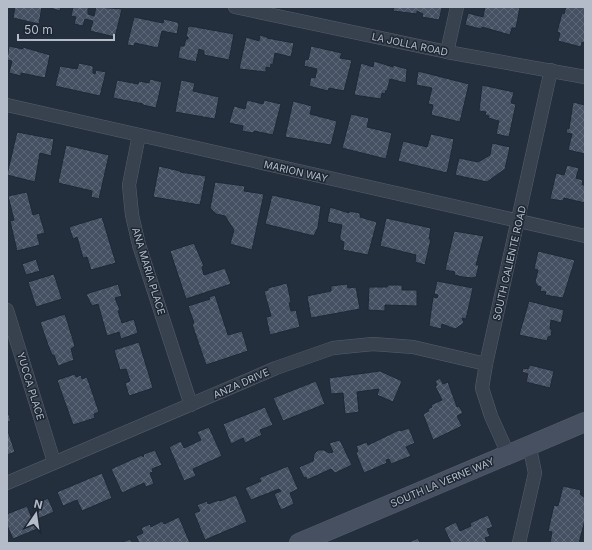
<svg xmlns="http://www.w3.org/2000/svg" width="592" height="550" font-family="Inter,sans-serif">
<defs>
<pattern id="building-cross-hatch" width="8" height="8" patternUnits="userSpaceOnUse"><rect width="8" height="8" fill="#455162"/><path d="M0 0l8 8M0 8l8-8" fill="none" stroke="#5d6877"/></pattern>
</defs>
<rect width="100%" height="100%" fill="#242f3e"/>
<g fill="url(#building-cross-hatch)" stroke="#1f2835">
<path d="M15,7H42L39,24L13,18Z"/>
<path d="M47,7H61L60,11Z"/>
<path d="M73,7H88V14L94,16L96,7L122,9L115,37L90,31L93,21L85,19L83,26L74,24L76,17L71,16Z"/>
<path d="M394,7H438L442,8L439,20L422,17L423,14L417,11V14L393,11Z"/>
<path d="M485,7H520L516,28H512L510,35L482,27L481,29L465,25L468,13L483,17Z"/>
<path d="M566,7H585V43L582,42L581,47L558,41L560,33L557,32L562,13L564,14Z"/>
<path d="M134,17L163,23L164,19L177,22L179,24L177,34L162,31L158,48L135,43L134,46L127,45Z"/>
<path d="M190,26L234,34L229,60L204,55V51L199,49L196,62L178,58L180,46H184L186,39H188V37L186,36L188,27Z"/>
<path d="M260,35L267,37V38L294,43L291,57L275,53L273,64H271L270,68L266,67V72L239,69L246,37L259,41Z"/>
<path d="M9,46L23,49V47L50,55L45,78L21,73V76L9,73L12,61L7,60Z"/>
<path d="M311,46L342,53L340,58L352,60L344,91L329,88L328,91L309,86L311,77L315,78L317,69L304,66L305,59L308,60Z"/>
<path d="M374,61L393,67V65L407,69L406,83L390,79L387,91L386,90L385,94L382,93L381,99L354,95L361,63L373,67Z"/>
<path d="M79,63L93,66V73L95,74L96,70L106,72L100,96L55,86L60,66L77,69Z"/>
<path d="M418,71L469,84L460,122L431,115L433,105L428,104L432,88L416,85Z"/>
<path d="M150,79L162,82L156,108L143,105V104L113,98L117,80L138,84L139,81L149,83Z"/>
<path d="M181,80L195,83L193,91L219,97L215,119L175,112Z"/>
<path d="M482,85L514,92L511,103L516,104L509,137L496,134L499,121L488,118L489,116L485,115L486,112L479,111Z"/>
<path d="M247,100L263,104L264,100L281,104L273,135L254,131L253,133L242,131L243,126L229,123L234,106L245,109Z"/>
<path d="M293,101L312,106L310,114L337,121L331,145L285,137Z"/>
<path d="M573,102L585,105V154L568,150L572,134L566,133L567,128L569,129Z"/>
<path d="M351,114L369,118L367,127L392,133L386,159L342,148Z"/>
<path d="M17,132L54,139L51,156L40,153L35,182L7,175Z"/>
<path d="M431,134L454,139L447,173L398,161L403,141L427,147Z"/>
<path d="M492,143L510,147L505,169L487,182L455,175L459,158L478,162L490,155Z"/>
<path d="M66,145L109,155L99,199L91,197L92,191L58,183Z"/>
<path d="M567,165L579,168L576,178L583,180L582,185H585V203L564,198L563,201L550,199L556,173L564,175Z"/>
<path d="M159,166L180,171V172L206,176L200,205L153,197Z"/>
<path d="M215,182L245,186L244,191L264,194L252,250L230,244L234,230L225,216L216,214L210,208Z"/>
<path d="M27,192L33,215L39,213L45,233L37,235L40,245L17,251L10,221L14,220L8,196Z"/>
<path d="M272,195L321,206L318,227L314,236L265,224Z"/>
<path d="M330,207L349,213V211L360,213V217L377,222L368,255L343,250L344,242L340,240V235L342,225L327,222Z"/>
<path d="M102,217L116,263L91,270L87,257L83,258L77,237L73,239L69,227Z"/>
<path d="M386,218L431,228L429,239H431L425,265L415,262L416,255L380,246Z"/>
<path d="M454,231L484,236L476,265H479L476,277L472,278L463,277L454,275L455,272L445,270Z"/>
<path d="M194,243L204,266L202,267L204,275L225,268L231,284L186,299L170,251Z"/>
<path d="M538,251L575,260L563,298L545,295L546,292L540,291L541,287L538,286L535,282L538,270L534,269Z"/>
<path d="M36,259L40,271L26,275L22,264Z"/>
<path d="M54,274L62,299L36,307L28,282Z"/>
<path d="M437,281L473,288L466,319L462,318L464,323L455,329L442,324L441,329L429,326L433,297L437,298L438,295L434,294Z"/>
<path d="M287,283L291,302L289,303L291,311L296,310L300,327L270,335L266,317L271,316L264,291L268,290V288Z"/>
<path d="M118,284L122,296L115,298L120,310L118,311L122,323L134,319L138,333L121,339L119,332L107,336L98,304L92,306L86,294Z"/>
<path d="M347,284L348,288L356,287L360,309L311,318L307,296L331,291V286Z"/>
<path d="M388,285H402V290H417V306L385,305V311L368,310L369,287H387Z"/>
<path d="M215,295L228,335L242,331L248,351L206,365L192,324L194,323L188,306L210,299L209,297Z"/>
<path d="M529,301L564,310L561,323L551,320L550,329L552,330L551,336L548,337L547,341L519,335Z"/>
<path d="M65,314L75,346L71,349L74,360L58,366L54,355H52L48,345L40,322Z"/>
<path d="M139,342L153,388L129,396L125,383L130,381L126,369L120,370L114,350Z"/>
<path d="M530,365L554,371L550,388L526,382L528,374L522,372L523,368L528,369Z"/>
<path d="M380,371L402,381L393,402L377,395L379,389L357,392L359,412L345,414L343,393L331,394L329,378Z"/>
<path d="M75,374L76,377L81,375L82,379L87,377L99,412L94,414L95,418L73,425L57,380Z"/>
<path d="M440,378L443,384L448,382L457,407L459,406L463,413L457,416L462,426L433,440L423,414L429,411L428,409L432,407L431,405L442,400L435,386L437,385L435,381Z"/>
<path d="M316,381L325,404L283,421L273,398Z"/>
<path d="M265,407L273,425L260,430L262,435L245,443L243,438L231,444L223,424Z"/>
<path d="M7,410L11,421L7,422Z"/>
<path d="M209,427L222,456L193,469L196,476L184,481L169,447L181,441L184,448L201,440L197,432Z"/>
<path d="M7,428L15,452L7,455Z"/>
<path d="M409,428L415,443L406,447L411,456L391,464L389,459L386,460L387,463L364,473L356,453L358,451L356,446L367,442L368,445L399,430L400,431Z"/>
<path d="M340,440L352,465L335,473L331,469L307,480L306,477L304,478L299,467L313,461L314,454L318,450H324L329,453L333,452L329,443Z"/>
<path d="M155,450L162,465L152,469L153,472L150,473L154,484L146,487L144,483L122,493L111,469L142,455L143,457L144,454Z"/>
<path d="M288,466L298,489L290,493L294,504L281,510L274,494L281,491L279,489L251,500L245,488L261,481L259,478Z"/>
<path d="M102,473L112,498L82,511L77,500L63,506L57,492Z"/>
<path d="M563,486L581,490L580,494L585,498V520L579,543H550L552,532L548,531L554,505L558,506Z"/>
<path d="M236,495L247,522L205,540L194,513L200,511L197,505L207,501L208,504L219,500L220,501Z"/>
<path d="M48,498L54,512L33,521L37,529L13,539L7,525V514L27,506L31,516L39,512L36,504Z"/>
<path d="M488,515L493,527L487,529L490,536L485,538L487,543H451L444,528L456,522L460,531L471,526L470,523Z"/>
<path d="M179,517L190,543H139L136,536L143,533L141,528L150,524L151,527L162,521L164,524Z"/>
<path d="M418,538L420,543H407Z"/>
<path d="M130,539L132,543H121Z"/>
</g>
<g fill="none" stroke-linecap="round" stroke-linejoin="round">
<g stroke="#565f6c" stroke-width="14">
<g id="street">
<path d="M235,7L447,52L585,77"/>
<path d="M447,52L457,7"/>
<path d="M7,105L585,236"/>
<path d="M139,135L129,185L132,215L139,245L191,405"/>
<path d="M7,310L54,462"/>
<path d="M508,454L491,416L482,388L486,364L551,70"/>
<path d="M7,483L276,368L333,348L373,344L413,347L486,364"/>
<path d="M519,543L535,473L529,444"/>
</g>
</g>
<g stroke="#565f6c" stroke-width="20">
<path id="secondary" d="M299,543L585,422"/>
</g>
<use href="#street" stroke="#38414e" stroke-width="13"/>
<use href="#secondary" stroke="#465061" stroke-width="19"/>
</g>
<g text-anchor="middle" stroke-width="3" stroke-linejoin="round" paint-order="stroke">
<g font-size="10" fill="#b4bcc9" stroke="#1d2633">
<text transform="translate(410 44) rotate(12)" y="4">LA JOLLA ROAD</text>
<text transform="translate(296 171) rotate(13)" y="4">MARION WAY</text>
<text transform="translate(509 263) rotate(-77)" y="4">SOUTH CALIENTE ROAD</text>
<text transform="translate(149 271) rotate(73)" y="4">ANA MARIA PLACE</text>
<text transform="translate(241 383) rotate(-24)" y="4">ANZA DRIVE</text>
<text transform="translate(31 386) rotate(73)" y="4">YUCCA PLACE</text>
<text transform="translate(442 482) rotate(-23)" y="4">SOUTH LA VERNE WAY</text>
</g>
</g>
<rect width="592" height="550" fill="none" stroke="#b4bcc9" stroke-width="16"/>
<g transform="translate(36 514) rotate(13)" stroke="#1d2633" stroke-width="3" paint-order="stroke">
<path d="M0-3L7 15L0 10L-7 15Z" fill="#b4bcc9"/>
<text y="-6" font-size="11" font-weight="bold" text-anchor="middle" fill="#b4bcc9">N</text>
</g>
<path d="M18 34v6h96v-6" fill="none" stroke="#b4bcc9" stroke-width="2"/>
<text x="24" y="34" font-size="12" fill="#b4bcc9" stroke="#1d2633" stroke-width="3" paint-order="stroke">50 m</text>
</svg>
